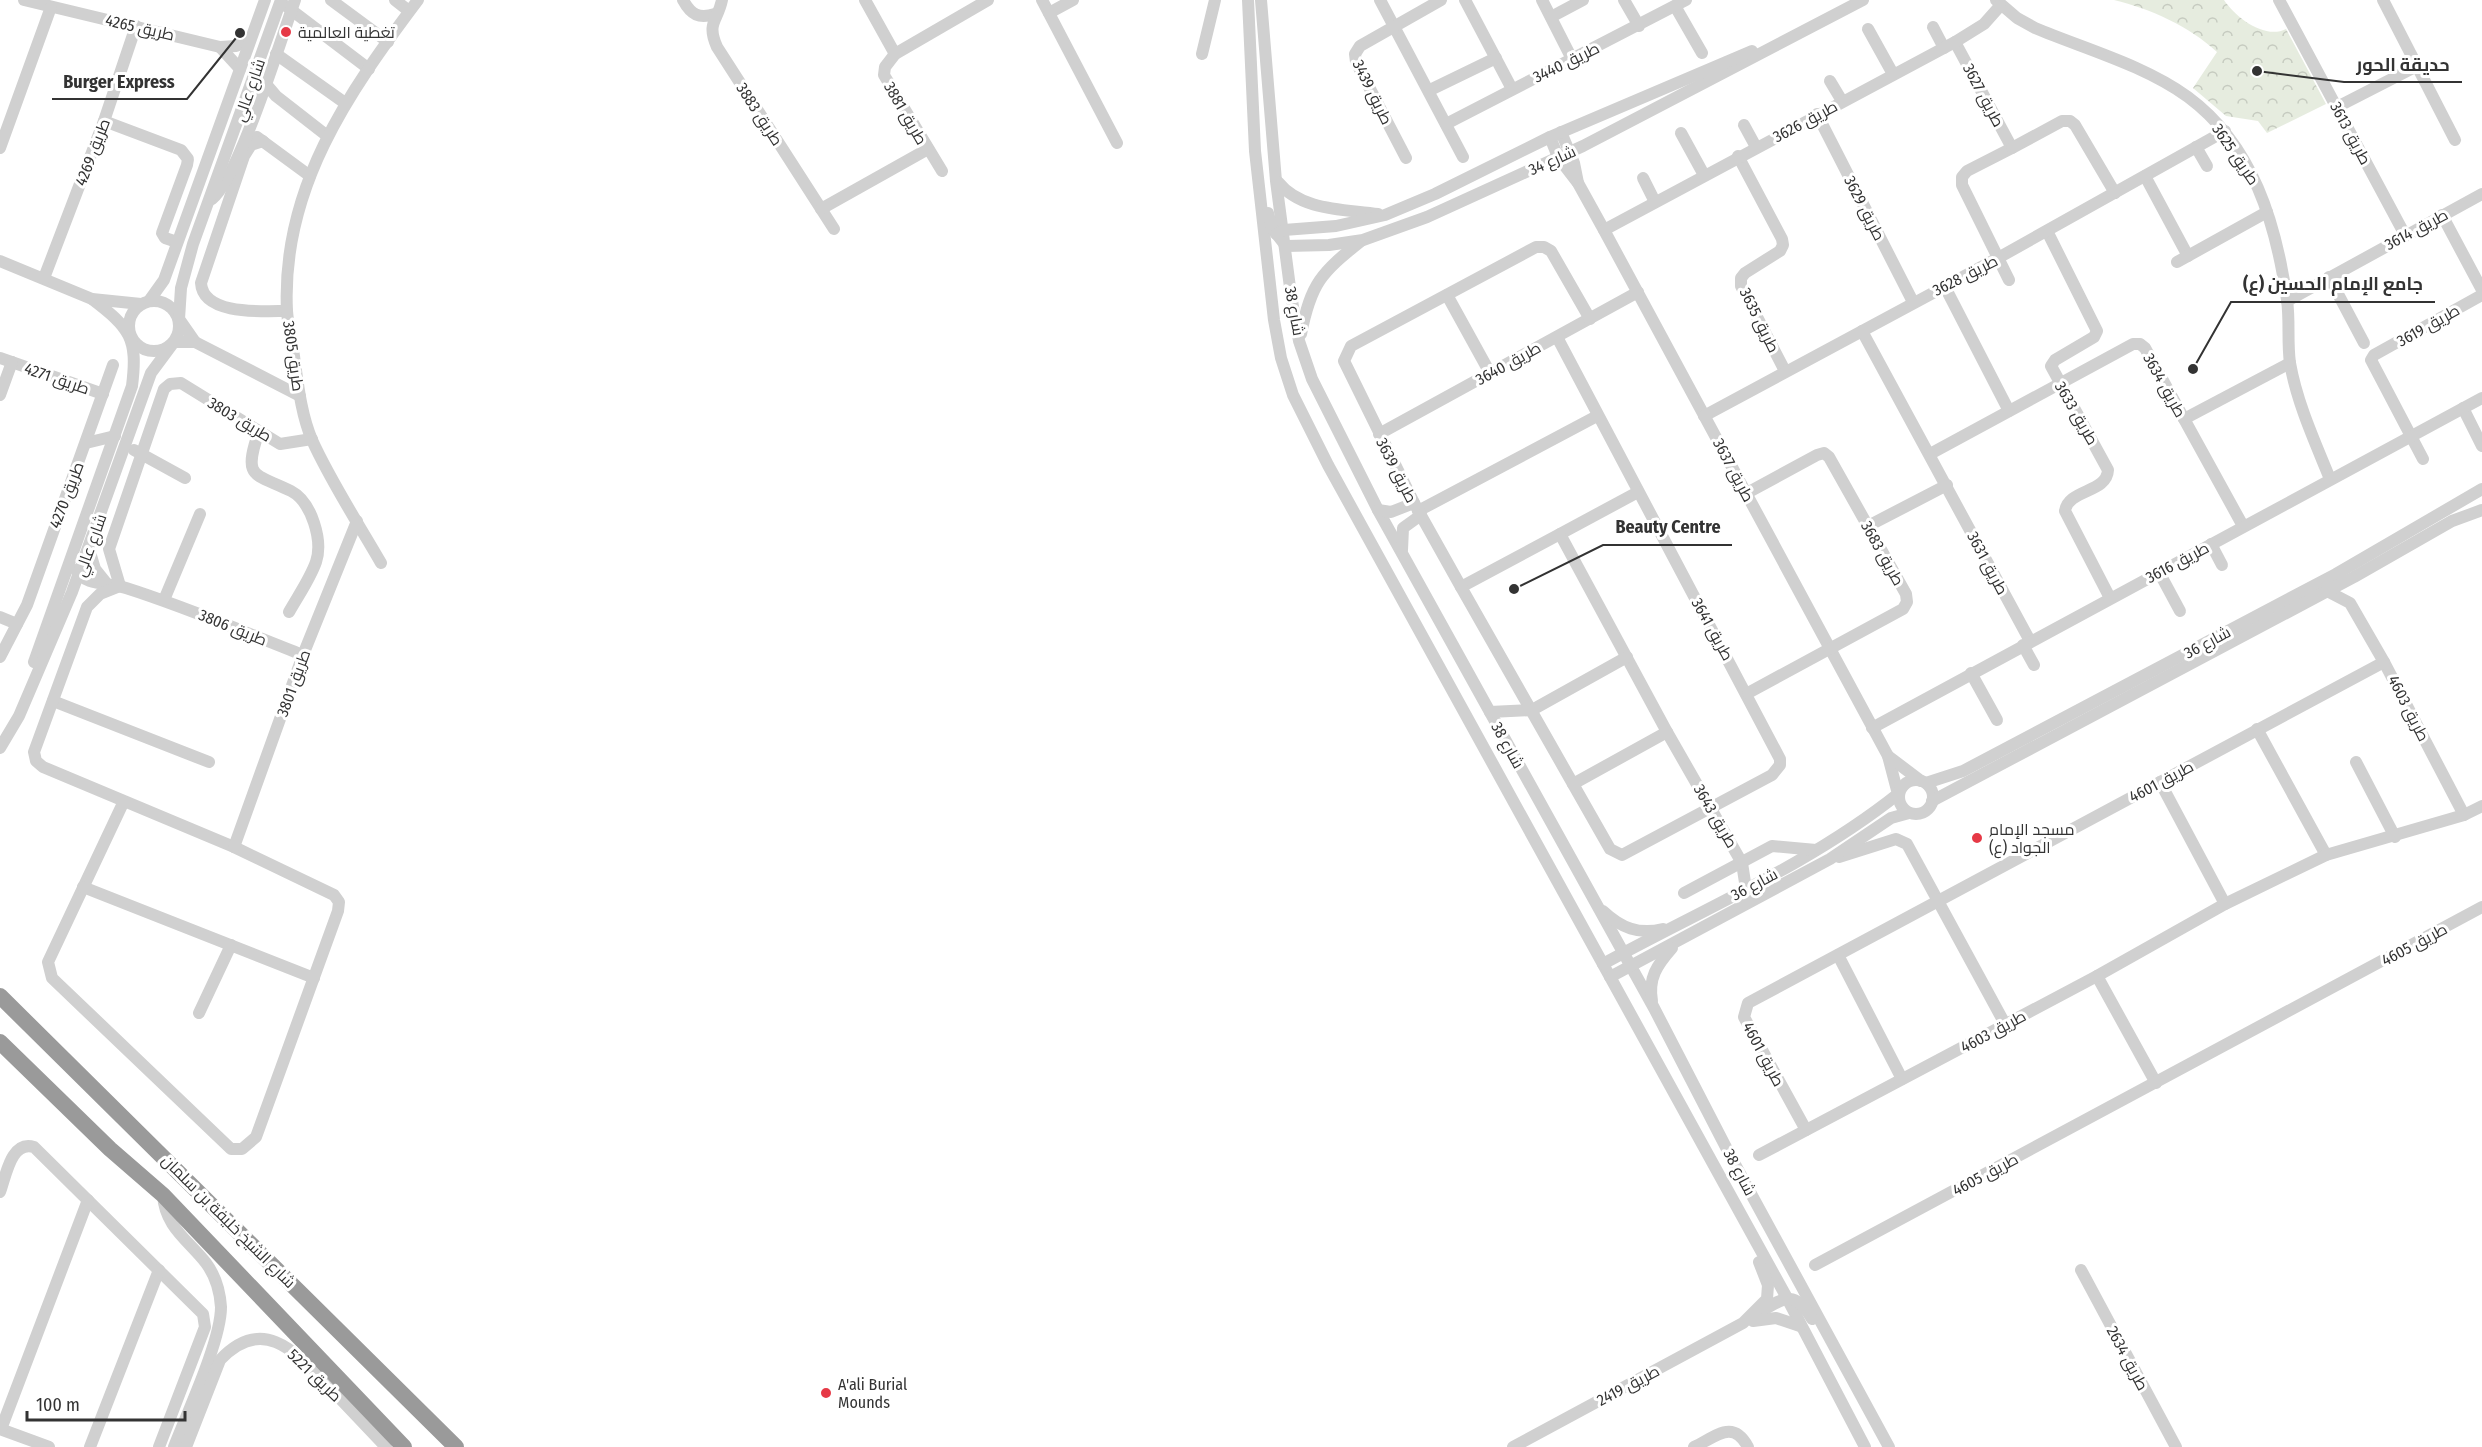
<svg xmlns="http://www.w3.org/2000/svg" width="2482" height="1447" font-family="'Fira Sans Condensed',Cairo,sans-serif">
<defs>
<pattern id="park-crowns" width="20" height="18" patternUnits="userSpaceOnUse" patternTransform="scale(1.5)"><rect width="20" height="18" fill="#e6ecdf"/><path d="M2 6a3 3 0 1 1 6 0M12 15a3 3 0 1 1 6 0" fill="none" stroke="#c6cbc0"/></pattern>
</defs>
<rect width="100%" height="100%" fill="#fff"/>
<path fill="url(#park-crowns)" d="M2114,0H2224C2235,17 2265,40 2286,29L2326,104L2267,133L2258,121L2226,116L2193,88L2217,52C2189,26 2151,9 2114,0Z"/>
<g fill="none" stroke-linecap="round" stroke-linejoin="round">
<g stroke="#d0d0d0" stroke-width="12">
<path d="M24,0L220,47L236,46L250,40"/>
<path d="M331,0L388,42"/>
<path d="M395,0L409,11"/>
<path d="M683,0C691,15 699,19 715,14"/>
<path d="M722,0C718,21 706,22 717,47L834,229"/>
<path d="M865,0L895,54"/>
<path d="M1042,0L1117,143"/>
<path d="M1248,0L1255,151L1274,320L1281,358L1293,395L1328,465L1787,1298L1865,1447"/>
<path d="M1261,0L1276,181L1291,295L1299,341L1312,379L1378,510L1654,1008L1731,1157L1889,1447"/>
<path d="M1380,0L1463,157"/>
<path d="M1465,0L1512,89"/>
<path d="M1542,0L1572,59"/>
<path d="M1624,0L1639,26"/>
<path d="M1996,0L2017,18L2035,28C2085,49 2144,65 2188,97C2253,145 2276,223 2287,300C2290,321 2287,342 2290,363C2297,403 2315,442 2330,479"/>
<path d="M2279,0L2405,235"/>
<path d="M286,6L369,69"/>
<path d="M1675,6L1702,53"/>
<path d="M1049,13L1073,0"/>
<path d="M1551,17L1583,0"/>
<path d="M1933,27L1944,48"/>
<path d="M1868,29L1893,74"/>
<path d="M1955,42L2012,148L1967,171L1962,177V185L2009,280"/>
<path d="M220,47L240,69"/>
<path d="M276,54L345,103"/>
<path d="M1202,54L1215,0"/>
<path d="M2417,66L2455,140"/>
<path d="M1830,81L1842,101"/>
<path d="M265,83L276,96L326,135"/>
<path d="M1430,90L1496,58"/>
<path d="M2337,107L2417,66L2383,0"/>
<path d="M1817,114L1913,302"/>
<path d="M104,121L181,150L188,159L187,165L162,233L165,238L177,242"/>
<path d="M1446,124L1686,0"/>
<path d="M1744,125L1756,147"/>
<path d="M1561,132L1574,163L1578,183"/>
<path d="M1681,133L1704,175"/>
<path d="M257,137L310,176"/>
<path d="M1550,137L1558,157L1578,183L1604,230L1888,756L1898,794C1809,865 1703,909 1603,964"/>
<path d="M263,141L251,145L244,156L201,283C203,316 264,311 287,311"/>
<path d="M2196,147L2207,166"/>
<path d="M0,148L51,7"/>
<path d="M2012,148L2062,121H2070L2075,125L2115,193"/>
<path d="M1738,156L1782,239L1783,245L1780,251L1745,273L1741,278V286L1785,371"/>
<path d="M1406,158L1356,62L1355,54L1360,46L1441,0"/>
<path d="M942,171L884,75L885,67L895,54L988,0"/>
<path d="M2145,176L2188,256"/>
<path d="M1643,178L1655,202"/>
<path d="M1278,182C1301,211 1344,209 1378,214"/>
<path d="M212,199C238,179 281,39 295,0"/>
<path d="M821,209L928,149"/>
<path d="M1268,213L1272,228L1286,246L1329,245L1363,240L1427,217L1583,146L1863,0"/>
<path d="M2442,215L2482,290"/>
<path d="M1604,230L1955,42L1984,24L2000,6"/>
<path d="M2047,231L2097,331L2094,337L2055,360L2051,366L2108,470C2107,493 2068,489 2065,511L2110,598"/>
<path d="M1276,234L1284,230L1336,226L1385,215L1435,194L1550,137L1752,51"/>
<path d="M0,261L92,299L141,304"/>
<path d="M2177,262L2267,212"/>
<path d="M2329,277L2364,343"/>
<path d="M44,278L104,121L136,26"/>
<path d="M1944,285L2009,411"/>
<path d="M1447,295L1490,373"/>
<circle cx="154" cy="326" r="25"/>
<path d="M149,301L164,280L265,0"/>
<path d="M2287,301L2482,194"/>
<path d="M1862,331L2030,641"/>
<path d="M1301,334C1311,283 1321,273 1361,241"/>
<path d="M1557,337L1780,759V765L1772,775L1622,855L1610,849L1573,784"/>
<path d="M195,342L179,319L181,288L193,244L281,0"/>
<path d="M0,358L103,394"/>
<path d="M0,395L12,362"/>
<path d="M2463,408L2482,446"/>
<path d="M1704,416L1998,258L2225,131"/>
<path d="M2184,419L2290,363"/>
<path d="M259,431C242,480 255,473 291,491C312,502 323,541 316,562C310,579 298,596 289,612"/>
<path d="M1379,434L1638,292"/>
<path d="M86,443L115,436"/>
<path d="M134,450L185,478"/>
<path d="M1930,454L2133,344H2140L2145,348L2243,526"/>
<path d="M2423,459L2371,360L2374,355L2482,295"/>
<path d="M1638,492L1560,534L1667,732L1742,863L1746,889"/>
<path d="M1747,493L1817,455L1824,453L1829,457L1906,594L1907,602L1903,609L1748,693"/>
<path d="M1378,510L1391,512L1414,503"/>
<path d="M1418,511L1597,416"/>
<path d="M1868,526L1947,485"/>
<path d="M1560,534L1461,587L1414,503L1344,361L1351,346L1536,247H1544L1551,251L1590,319"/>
<path d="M2211,544L2222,565"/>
<path d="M89,549L95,569L107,584"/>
<path d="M1402,550L1403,528L1421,515"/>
<path d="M381,563C358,523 331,482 312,440C301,414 298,384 294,356C292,341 288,326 287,311C281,189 348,93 418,0"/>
<path d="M76,570C86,587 108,582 126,588C186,607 244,632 303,655"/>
<path d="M2159,572L2180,611"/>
<path d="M1461,587L1573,784L1667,732"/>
<path d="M2327,591L2350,603L2384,662L2464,815"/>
<path d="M164,600L200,514"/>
<path d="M0,617L17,624"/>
<path d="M2023,645L2034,665"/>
<path d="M0,657L27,605L113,365"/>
<path d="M34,662L132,386C138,338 130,328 92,299"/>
<path d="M1971,673L1997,720"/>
<path d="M53,701L209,762"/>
<path d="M1490,712L1532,710L1627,657"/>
<path d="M1872,728L2482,398"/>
<path d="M2257,729L2326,855"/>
<path d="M0,748L19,716L72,592L151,373L174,342H195L300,396"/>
<path d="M1888,756L1921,781"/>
<path d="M2356,762L2395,837"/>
<circle cx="1916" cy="797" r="17"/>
<path d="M2160,782L2225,904"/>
<path d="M1926,783L1963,771L2336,574L2482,489"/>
<path d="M124,801L48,962L52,978L231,1149H242L256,1137L338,911L339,902L334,895L234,847L43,767L36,761L34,752L87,607L100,594L120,586L109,549L164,389L170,384L181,383L280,444L312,439"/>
<path d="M1932,801L2354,577L2452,521L2482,510"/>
<path d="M234,847L303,655L357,521"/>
<path d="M1839,857L1896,839L1907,844L2005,1024"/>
<path d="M83,887L314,978"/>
<path d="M1684,893L1772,846L1816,850"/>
<path d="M1603,911C1621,928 1639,935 1663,929"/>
<path d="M1838,955L1902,1079"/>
<path d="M2097,976L2156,1083"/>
<path d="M1610,977L1830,859L1891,818L1909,813"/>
<path d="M1652,1001C1648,978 1657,965 1672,948"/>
<path d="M199,1013L231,945"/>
<path d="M1806,1130L1744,1017L1748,1003L2384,662"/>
<path d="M1759,1155L2097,976L2225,904L2326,855L2464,815L2482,806"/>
<path d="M0,1192C6,1176 11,1140 34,1147L203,1314L205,1327L159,1447"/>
<path d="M163,1195C165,1227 188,1240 206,1263C215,1275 220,1292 221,1307C221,1341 187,1413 174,1447"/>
<path d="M1815,1265L2482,907"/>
<path d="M2081,1270L2176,1447"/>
<path d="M1762,1311C1786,1296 1795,1291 1812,1319"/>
<path d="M1753,1321L1776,1318L1800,1326"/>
<path d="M0,1429L49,1447"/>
<path d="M1,1429L88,1200"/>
<path d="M90,1447L159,1270"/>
<path d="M186,1447L220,1360C265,1312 299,1356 332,1390C350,1409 368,1428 386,1447"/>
<path d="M1513,1447L1743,1323L1767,1299L1768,1285L1759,1262"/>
<path d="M1694,1447C1717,1436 1733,1419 1748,1447"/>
</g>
<g stroke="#9a9a9a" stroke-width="16">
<path d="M0,996L456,1447"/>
<path d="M0,1042L110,1149L163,1195L404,1447"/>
</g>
</g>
<g fill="#e63946" stroke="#fff" stroke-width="2">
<circle cx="286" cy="32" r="6"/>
<circle cx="1977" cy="838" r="6"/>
<circle cx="826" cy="1393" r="6"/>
</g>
<g text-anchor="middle" stroke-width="6" stroke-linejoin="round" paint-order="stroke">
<g font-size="16" fill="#333" stroke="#fff">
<text transform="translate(140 27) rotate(13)" y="6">طريق 4265</text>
<text transform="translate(1566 62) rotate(-26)" y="6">طريق 3440</text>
<text transform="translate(249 90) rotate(-71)" y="6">شارع عالي</text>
<text transform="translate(1373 92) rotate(64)" y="6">طريق 3439</text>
<text transform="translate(1984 95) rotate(62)" y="6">طريق 3627</text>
<text transform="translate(906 113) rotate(60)" y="6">طريق 3881</text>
<text transform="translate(760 114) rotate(57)" y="6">طريق 3883</text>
<text transform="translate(1805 121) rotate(-28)" y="6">طريق 3626</text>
<text transform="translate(2351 133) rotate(62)" y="6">طريق 3613</text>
<text transform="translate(92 152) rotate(-69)" y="6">طريق 4269</text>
<text transform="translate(2236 154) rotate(56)" y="6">طريق 3625</text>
<text transform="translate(1552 160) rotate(-24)" y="6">شارع 34</text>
<text transform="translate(1865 208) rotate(63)" y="6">طريق 3629</text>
<text transform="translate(2416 229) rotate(-28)" y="6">طريق 3614</text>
<text transform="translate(1965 275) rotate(-27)" y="6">طريق 3628</text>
<text transform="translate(1295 311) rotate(80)" y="6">شارع 38</text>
<text transform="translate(1760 320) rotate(64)" y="6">طريق 3635</text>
<text transform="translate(2428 325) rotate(-29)" y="6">طريق 3619</text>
<text transform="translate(294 356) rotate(82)" y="6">طريق 3805</text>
<text transform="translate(1508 363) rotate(-29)" y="6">طريق 3640</text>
<text transform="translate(57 378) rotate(19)" y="6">طريق 4271</text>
<text transform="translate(2165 385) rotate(61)" y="6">طريق 3634</text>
<text transform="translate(2077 413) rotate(60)" y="6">طريق 3633</text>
<text transform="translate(240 419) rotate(31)" y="6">طريق 3803</text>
<text transform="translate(1397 470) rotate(63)" y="6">طريق 3639</text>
<text transform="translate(1734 470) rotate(62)" y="6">طريق 3637</text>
<text transform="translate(66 495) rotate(-69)" y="6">طريق 4270</text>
<text transform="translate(90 545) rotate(-70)" y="6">شارع عالي</text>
<text transform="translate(1883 553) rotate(61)" y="6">طريق 3683</text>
<text transform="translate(2177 562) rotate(-28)" y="6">طريق 3616</text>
<text transform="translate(1988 563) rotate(62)" y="6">طريق 3631</text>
<text transform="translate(233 627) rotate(22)" y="6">طريق 3806</text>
<text transform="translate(1713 629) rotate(61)" y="6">طريق 3641</text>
<text transform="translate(2207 642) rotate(-28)" y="6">شارع 36</text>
<text transform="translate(293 683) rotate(-70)" y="6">طريق 3801</text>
<text transform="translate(2409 708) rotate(63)" y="6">طريق 4603</text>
<text transform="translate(1508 745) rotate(61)" y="6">شارع 38</text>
<text transform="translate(2161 781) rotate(-28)" y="6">طريق 4601</text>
<text transform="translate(1716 816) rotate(60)" y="6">طريق 3643</text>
<text transform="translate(1754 884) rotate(-28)" y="6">شارع 36</text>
<text transform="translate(2414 944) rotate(-28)" y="6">طريق 4605</text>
<text transform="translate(1993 1031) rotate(-28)" y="6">طريق 4603</text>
<text transform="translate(1764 1054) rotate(62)" y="6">طريق 4601</text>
<text transform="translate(1740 1172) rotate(62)" y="6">شارع 38</text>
<text transform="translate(1985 1174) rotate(-28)" y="6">طريق 4605</text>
<text transform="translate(229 1221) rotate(45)" y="6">شارع الشيخ خليفة بن سلمان</text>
<text transform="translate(2128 1358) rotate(62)" y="6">طريق 2634</text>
<text transform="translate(315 1375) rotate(44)" y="6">طريق 5221</text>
<text transform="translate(1628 1385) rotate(-28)" y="6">طريق 2419</text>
</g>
<g font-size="16" fill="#333" stroke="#fff" text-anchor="start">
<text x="298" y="38">تغطية العالمية</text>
<text x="1989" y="835">مسجد الإمام<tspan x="1989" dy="18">الجواد (ع)</tspan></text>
<text x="838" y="1390">A'ali Burial<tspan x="838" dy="18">Mounds</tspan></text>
</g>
</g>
<path fill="none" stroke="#333" stroke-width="2" d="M2257 71L2344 82H2462M240 33L187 99H52M2193 369L2231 302H2435M1514 589L1603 545H1732"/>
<g fill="#333" stroke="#fff" stroke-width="2">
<circle cx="2257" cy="71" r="6"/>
<circle cx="240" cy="33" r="6"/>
<circle cx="2193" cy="369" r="6"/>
<circle cx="1514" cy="589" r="6"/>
</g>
<g font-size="18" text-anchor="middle" font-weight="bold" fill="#333" stroke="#fff" stroke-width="6" stroke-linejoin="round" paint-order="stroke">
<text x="2403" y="71">حديقة الحور</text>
<text x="119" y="88">Burger Express</text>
<text x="2333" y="290">جامع الإمام الحسين (ع)</text>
<text x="1668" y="533">Beauty Centre</text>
</g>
<path d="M27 1411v9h158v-9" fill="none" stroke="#333333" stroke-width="3"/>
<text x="36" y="1411" font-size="18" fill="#333333" stroke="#ffffff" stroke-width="4.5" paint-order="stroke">100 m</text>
</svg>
